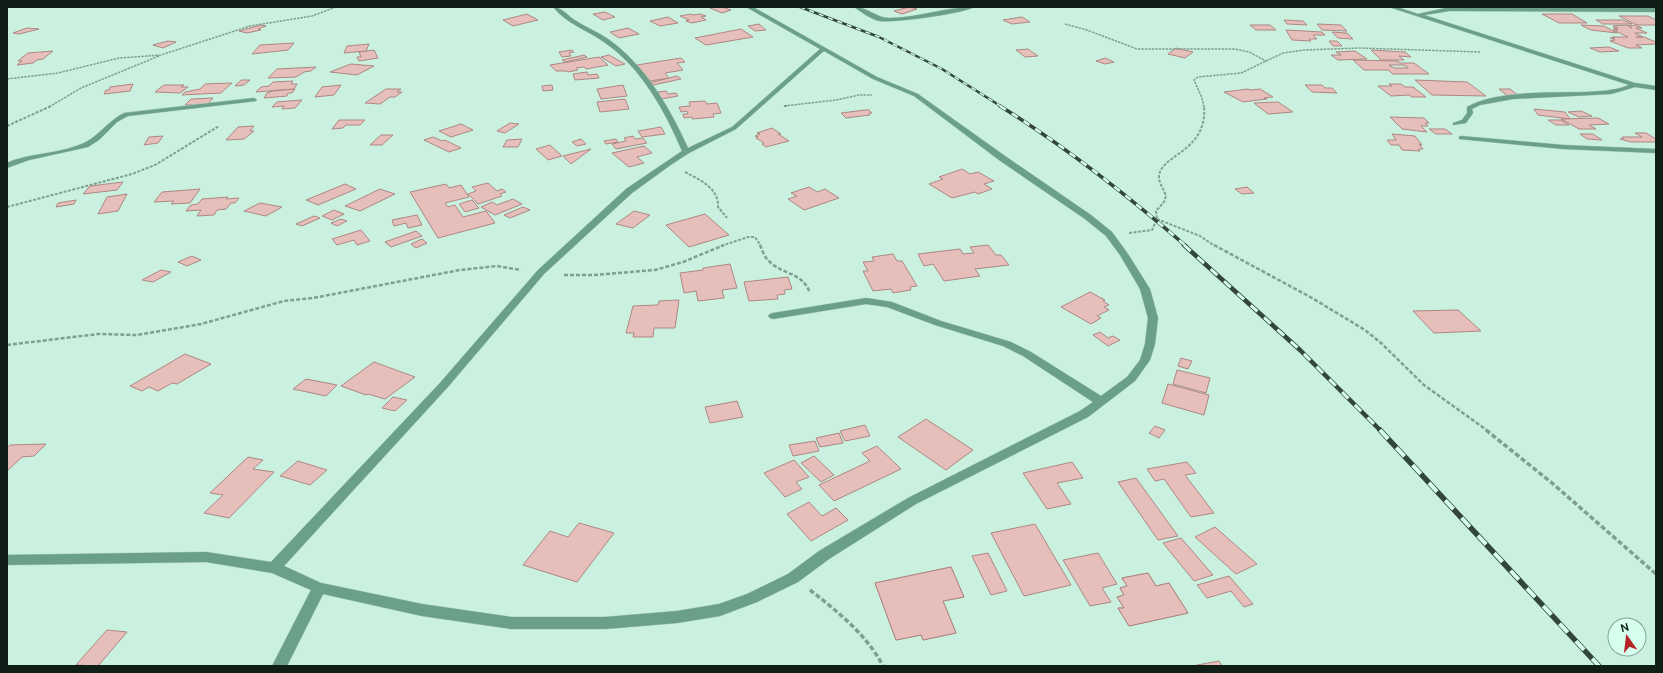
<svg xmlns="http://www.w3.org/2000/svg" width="1663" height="673" font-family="'DM Sans',sans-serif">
<rect width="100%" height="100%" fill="#caf1df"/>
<g fill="#e7bfba" stroke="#ad8783" fill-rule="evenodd">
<path d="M715,7H722L731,10L722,13L710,8Z"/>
<path d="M909,7L917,9L902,14L894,11Z"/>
<path d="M605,12L615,17L603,20L593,14Z"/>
<path d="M527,14L538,20L513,26L503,20Z"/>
<path d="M691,14L693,15L700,14L706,16L701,17L706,20L692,23L686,21L689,20L680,16Z"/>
<path d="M1542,14H1572L1587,23H1559Z"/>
<path d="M1619,16H1648L1656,20V25H1637Z"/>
<path d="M668,17L678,23L660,26L650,21Z"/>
<path d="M1022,17L1030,22L1012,24L1003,20Z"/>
<path d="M1284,20L1303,21L1307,25L1287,24Z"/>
<path d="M1596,20H1623L1632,24H1603Z"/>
<path d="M759,24L766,30L755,31L748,26Z"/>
<path d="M1317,24L1341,25L1347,31L1322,30Z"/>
<path d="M261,25L266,26L258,29L261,30L247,33L239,31Z"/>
<path d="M1250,25H1270L1276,30H1256Z"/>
<path d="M1581,25L1604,26L1617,33L1591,30Z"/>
<path d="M1627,25L1632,28L1628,26L1635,25L1642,28H1636L1647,33H1635L1643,37H1636H1644L1656,42V44L1636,45L1642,48H1628L1610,41L1615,40L1610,38H1615L1612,37H1628L1613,30H1618L1613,28H1618L1613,26Z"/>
<path d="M27,28L39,29L19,34L13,33Z"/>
<path d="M628,28L639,34L619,38L610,32Z"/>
<path d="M741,29L753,37L706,45L695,38Z"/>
<path d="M1286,30L1322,32L1325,35H1313L1317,39H1309L1311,41L1292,40Z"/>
<path d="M1332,32L1347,33L1353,39L1338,38Z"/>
<path d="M168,41L176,42L163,48L153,45Z"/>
<path d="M1329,41H1337L1342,46H1333Z"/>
<path d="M294,43L288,50L252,54L260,45Z"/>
<path d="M369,44L366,51L344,53L347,46Z"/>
<path d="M1609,47L1619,51L1600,52L1590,48Z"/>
<path d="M1176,48L1193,52L1185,58L1168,54Z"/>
<path d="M1028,49L1038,56L1025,57L1016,50Z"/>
<path d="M374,50L378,58L359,61L357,57H361L359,52Z"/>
<path d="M572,50L574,52L569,53L571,56L562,57L559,52Z"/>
<path d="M1371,50L1405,52L1411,57L1399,56L1404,60H1381Z"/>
<path d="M53,51L43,59L37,60L33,63L17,65L22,61H18L28,53Z"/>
<path d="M1355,51L1367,59L1338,60L1331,55H1341L1336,52Z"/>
<path d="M584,55L587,57L565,62L562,60Z"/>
<path d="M609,55L625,64L616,66L601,57Z"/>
<path d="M599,57L608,65L586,69L584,67L576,68L578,70L568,72L567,71H556L550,65Z"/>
<path d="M681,58L685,62L677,63L683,70L665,73L669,78L650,81L637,65Z"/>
<path d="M1105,58L1114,62L1105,64L1096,61Z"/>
<path d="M1353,60L1397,61L1400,63H1414L1429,74H1393L1388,70H1364ZM1389,65H1404L1408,68H1394Z"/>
<path d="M351,64L374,66L357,75L330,72Z"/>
<path d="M316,67L311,71L304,72L296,77L268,78L277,69Z"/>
<path d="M587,72L588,75L597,74L599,78L575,80L573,74Z"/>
<path d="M677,76L681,79L653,85L649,83Z"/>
<path d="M241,80H250L244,85L235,86Z"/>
<path d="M1415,80L1467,82L1486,96L1432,95Z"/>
<path d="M293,81L291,84H297L294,89L256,92L261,87L269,86L273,82Z"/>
<path d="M232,83L221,93L182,95L185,92L200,89L205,84Z"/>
<path d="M133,84L130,91L104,94L106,90H109L110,87Z"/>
<path d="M1389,84H1401L1405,87H1413L1426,97H1412L1409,95L1391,96L1378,86H1392Z"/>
<path d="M164,85H184L181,87H188L180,93L155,92Z"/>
<path d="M341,85L334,95L315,97L322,87Z"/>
<path d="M552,85L553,90L543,91L542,86Z"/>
<path d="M623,85L627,96L601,99L597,89Z"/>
<path d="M1305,85H1322L1325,88H1332L1337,93L1312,92Z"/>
<path d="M295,89L292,93H288L287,96L264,98L267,93L273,91Z"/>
<path d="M386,89H401L397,92H402L395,97H390L380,104L365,103Z"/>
<path d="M1248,89L1251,90L1260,89L1273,97L1264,98L1267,99L1243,102L1224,92Z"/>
<path d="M1499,89H1510L1519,96H1508Z"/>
<path d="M666,91L668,94L676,93L678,96L661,99L658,92Z"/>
<path d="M213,98L208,104L185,105L191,99Z"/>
<path d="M625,99L629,109L600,112L597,102Z"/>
<path d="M302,100L295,108L282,109L284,106L272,107L277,102Z"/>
<path d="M705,101L707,104L717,103L721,113L713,114L714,117L692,119V117L684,118L683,114H688L687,111L681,112L679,107L690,106L689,102Z"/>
<path d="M1278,102L1293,112L1268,114L1254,103Z"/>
<path d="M1534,109L1565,112L1570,119L1538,115Z"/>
<path d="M865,110H869L872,113H869L870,115L846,118L841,113Z"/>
<path d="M1581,111L1592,116L1579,117L1568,112Z"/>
<path d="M1390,117L1424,118L1429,123H1425L1428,126H1421L1427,132L1402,129Z"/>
<path d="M1598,118L1609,124L1589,125L1596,129H1579L1561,119Z"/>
<path d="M339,120H365L360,125H346L343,128L332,129Z"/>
<path d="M1548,120H1561L1569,125H1556Z"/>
<path d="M510,123L519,124L505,133L497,131Z"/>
<path d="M461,124L473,130L451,137L439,131Z"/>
<path d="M254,126L250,131H254L244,139L226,140L238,127Z"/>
<path d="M661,127L665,134L642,137L638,131Z"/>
<path d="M772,128L781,134H778L789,141L766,147L762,144L764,143L756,138L758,137L755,136L760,134L757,133Z"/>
<path d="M1429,129H1445L1452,134H1436Z"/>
<path d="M1635,133H1646L1656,139V142H1631L1620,139H1624L1622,137H1642Z"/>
<path d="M1392,134L1415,136L1422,145L1419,144L1423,149H1418L1420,151L1402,150L1399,145H1391L1387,140H1396Z"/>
<path d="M1580,134H1593L1602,140L1587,139Z"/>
<path d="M381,135H393L382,145H370Z"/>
<path d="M163,136L158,143L144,145L149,137Z"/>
<path d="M633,136L635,139L643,138L647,143L616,149L612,144L626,141L624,138Z"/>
<path d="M433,137L442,141L445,140L461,148L449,152L424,140Z"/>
<path d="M522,139L518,147H503L507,140Z"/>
<path d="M581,139L586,144L577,146L572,142Z"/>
<path d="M616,139L618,142L606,144L604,141Z"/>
<path d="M550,145L562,156L548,160L536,149Z"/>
<path d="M644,146L652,153L637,157L644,163L629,167L612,153Z"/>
<path d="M591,149L571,164L563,156Z"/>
<path d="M962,169L970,174L978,172L994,181L984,184L992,189L978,194L975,192L952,198L929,184L943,179L939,177Z"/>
<path d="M123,182L117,190L83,194L90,186Z"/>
<path d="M488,183L497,191L502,189L506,192L500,194L502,196L478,204L468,194L476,191L472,187Z"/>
<path d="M345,184L356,189L318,205L306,200Z"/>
<path d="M446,184L449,188L461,185L469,197L445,203L448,207L455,205L463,217L486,211L495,223L438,238L410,192Z"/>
<path d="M809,187L817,192L825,189L839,198L804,210L788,199L797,196L791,193Z"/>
<path d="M1247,187L1254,193L1242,194L1235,189Z"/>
<path d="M200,189L190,203L171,204L174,201L154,202L162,192Z"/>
<path d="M380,189L395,194L360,211L345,206Z"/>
<path d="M127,194L118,211L98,214L107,197Z"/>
<path d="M228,197L226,199L239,198L235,203H231L226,209L217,210L214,215L197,216L201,210L186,211L191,205L198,204L202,199Z"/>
<path d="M513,199L522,204L495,215L481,207L492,202L497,205Z"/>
<path d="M76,200L74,204L56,207L58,203Z"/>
<path d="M472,200L479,208L465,212L459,204Z"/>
<path d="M260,203L282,207L266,216L244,211Z"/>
<path d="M523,207L530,210L510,218L504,215Z"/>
<path d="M334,210L344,214L332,220L322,216Z"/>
<path d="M634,211L650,215L633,228L616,224Z"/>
<path d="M705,214L729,235L689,247L666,225Z"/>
<path d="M417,215L422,225L408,228L406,223L394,226L392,220Z"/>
<path d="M314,216L320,218L302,226L296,224Z"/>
<path d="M341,219L347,221L337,226L331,223Z"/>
<path d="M361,230L370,241L357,245L354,240L337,245L332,239Z"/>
<path d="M416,231L422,236L391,247L385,242Z"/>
<path d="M422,239L427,243L416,248L411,244Z"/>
<path d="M988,245L996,255H1001L1009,265L975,269L980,276L944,281L933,264L924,266L918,254L960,249L963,254L974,253L970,247Z"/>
<path d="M893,254L897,261H902L917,286L910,287L911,290L893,293L891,289L873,291L863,271H868L863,262L874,261L872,257Z"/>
<path d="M192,256L201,260L187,266L178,262Z"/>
<path d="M730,264L737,288L722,290L724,298L698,301L696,291L684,293L680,273L703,270V268Z"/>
<path d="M161,270L171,272L153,282L142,280Z"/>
<path d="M788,277L792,289L784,290L785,294L777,295L778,299L749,301L744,282Z"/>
<path d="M1090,292L1105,300L1103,301L1109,305L1104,307L1109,310L1097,316L1101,318L1091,324L1061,307Z"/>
<path d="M679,300L675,328H654L653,337H633L634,333H626L633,306L658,305L659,301Z"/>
<path d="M1458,310L1481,331L1434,333L1413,311Z"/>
<path d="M1100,332L1108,338L1113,336L1120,340L1108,346L1093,335Z"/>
<path d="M185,354L211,364L177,384L172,383L158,391L149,387L142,391L130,386Z"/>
<path d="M1181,358L1192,361L1188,369L1178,366Z"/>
<path d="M374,362L415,377L385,399L368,394L366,395L341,386Z"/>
<path d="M1177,370L1210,378L1206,393L1173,384Z"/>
<path d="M306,379L337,385L326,396L293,389Z"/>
<path d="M1168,384L1209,395L1204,415L1162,403Z"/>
<path d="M393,397L407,400L395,411L382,408Z"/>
<path d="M737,401L743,417L710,423L705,407Z"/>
<path d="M926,419L973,450L946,470L898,437Z"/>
<path d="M865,425L870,436L845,441L840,431Z"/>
<path d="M1155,426L1165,430L1159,438L1149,433Z"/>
<path d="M839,433L843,443L820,447L816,438Z"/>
<path d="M815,441L819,451L793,456L789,445Z"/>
<path d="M46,444L34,456L22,457L7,471V448L10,445Z"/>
<path d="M877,446L901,469L834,501L819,485L870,461L862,453Z"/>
<path d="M814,456L834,475L821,482L801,463Z"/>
<path d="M248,457L263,460L253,469L274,472L229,518L204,513L223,495L210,493Z"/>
<path d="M794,460L809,477L796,482L802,489L785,497L764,473Z"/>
<path d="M298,461L327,470L310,485L280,476Z"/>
<path d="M1072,462L1083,478L1057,483L1071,504L1047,509L1023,473Z"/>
<path d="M1187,462L1196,473L1185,475L1214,513L1191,517L1164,479L1155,481L1147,469Z"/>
<path d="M1136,478L1178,536L1158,540L1118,482Z"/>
<path d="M809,502L822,516L836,508L848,520L811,541L787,514Z"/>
<path d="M579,523L614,533L577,582L523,565L550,531L568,537Z"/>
<path d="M1035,524L1071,585L1024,596L991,533Z"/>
<path d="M1215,527L1257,564L1236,574L1195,537Z"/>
<path d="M1181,538L1213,575L1194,581L1163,543Z"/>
<path d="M988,553L1007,591L991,595L972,556Z"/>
<path d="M1098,553L1117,584L1102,588L1111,602L1090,606L1063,560Z"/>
<path d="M951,567L964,597L943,601L956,633L923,640L921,635L896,640L875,583Z"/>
<path d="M951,567L964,597L943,601L956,633L923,640L921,635L896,640L875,583Z"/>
<path d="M1148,573L1156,586L1169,583L1188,613L1129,626L1118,608H1124L1117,597L1124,595L1120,588L1127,586L1122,578Z"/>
<path d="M1148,573L1156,586L1169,583L1188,613L1129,626L1118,608H1124L1117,597L1124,595L1120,588L1127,586L1122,578Z"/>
<path d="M1229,576L1253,604L1244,607L1231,591L1207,598L1197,585Z"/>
<path d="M107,630L127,632L98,666L76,665Z"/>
<path d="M1219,661L1222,666H1192Z"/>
</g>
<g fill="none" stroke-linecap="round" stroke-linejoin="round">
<g stroke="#a9cbbb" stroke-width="1">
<g id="street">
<path d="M553,7C562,7 569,17 576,21C587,28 598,32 608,39C645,65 670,108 688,148L732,127L820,49L746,7H753L877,77L918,94L1005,156L1091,215L1112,232L1128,254L1150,289L1158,318L1155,344L1150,360L1135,381L1088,417L916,504L829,559L798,582L757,602L720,616L677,623L605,629H511L422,616L323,594L287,666H272L311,590L272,573L206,562L7,565V555L206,552L271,562L439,384L538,270L626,189L682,151C665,111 641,67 604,42C587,30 567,24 553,7ZM824,51L873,79L914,96L999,160L1085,219L1106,236L1120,255L1140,289L1148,318L1145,344L1140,360L1127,377L1101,396L1031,352L1011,342L941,321L892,302L866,298L773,313L770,314L768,316L770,318L773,319L866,304L887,307L935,325L1003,346L1023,356L1093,402L1080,411L908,498L819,551L788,574L747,594L719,604L677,611L605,617H511L422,604L321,583L284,566L447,388L544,274L632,193L672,164L689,153L736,129Z"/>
<path d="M854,7C868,7 876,18 889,18C918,18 945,7 974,7C962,14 892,23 879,21C871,19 861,12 854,7Z"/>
<path d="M1389,7H1397L1418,14L1450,7L1656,8V12L1450,11L1424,15L1635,83L1656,86V90L1635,87L1611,94L1513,99L1480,105L1472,109L1473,113L1466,123L1453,125V123L1462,120L1467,113V107C1497,90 1551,93 1586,92C1600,91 1615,91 1629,85Z"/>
<path d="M254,98L257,100L256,101L128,116L117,122L99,140L88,147L29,160L7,168V163L14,160C36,153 62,153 84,143C99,136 109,120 124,113Z"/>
<path d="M1461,136L1563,145L1656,149V153L1563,149L1459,139V137Z"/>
</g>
</g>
<g stroke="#819f91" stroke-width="1.5" stroke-dasharray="2.5 1" stroke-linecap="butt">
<path d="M1065,24L1087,30L1137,49H1235L1249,52L1266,61"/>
<path d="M7,79L58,73L119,58L161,55L250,26L312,16L336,7"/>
<path d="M784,106L836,100L859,95H872"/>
<path d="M49,107L81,88L159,56"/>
<path d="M1204,107L1202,98L1194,80L1198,77L1241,73L1283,53L1304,50L1359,48L1480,52"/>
</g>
<g stroke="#819f91" stroke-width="2" stroke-dasharray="3 1.5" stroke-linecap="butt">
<path d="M784,106H787"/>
<path d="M7,126L51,106"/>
<path d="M685,172C700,180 719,188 718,207L727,218"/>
<path d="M7,207L132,174L155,165L219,126"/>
<path d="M1157,219L1200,236L1215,246"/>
<path d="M1129,233L1152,230L1157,219L1156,211L1164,202L1166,196C1164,190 1160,184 1159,179C1157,154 1208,154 1204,106"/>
<path d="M721,246L748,237H755L761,246"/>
</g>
<g stroke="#819f91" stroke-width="2.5" stroke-dasharray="4 2" stroke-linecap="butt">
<path d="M760,245C762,250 764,256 768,260C781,275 802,271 810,293"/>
<path d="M1214,245L1312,298L1365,330L1381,343L1424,385L1488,431"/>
<path d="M564,275H595L655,270L683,262L724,245"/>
<path d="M7,345L98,334L137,335L201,324L284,301L313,298L460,270L497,266L521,270"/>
</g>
<g stroke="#819f91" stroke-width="3.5" stroke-dasharray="5 2.5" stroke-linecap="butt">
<path d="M1486,430L1552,483L1656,574"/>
<path d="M810,590C837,611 867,635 883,666"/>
</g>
<use href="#street" fill="#6a9f89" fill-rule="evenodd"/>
<g stroke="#33463e" stroke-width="2.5">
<path id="rail-far3" d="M800,7L879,37L942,69L1002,107"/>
</g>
<g stroke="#33463e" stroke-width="3.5">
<path id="rail-far2" d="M1000,106C1066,147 1127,195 1186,246"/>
</g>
<g stroke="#33463e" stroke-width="4.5">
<path id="rail-far1" d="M1184,245L1300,350L1381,431"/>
</g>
<g stroke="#33463e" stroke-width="5.5">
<path id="rail" d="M1380,430L1599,666"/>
</g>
<use href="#rail-far3" stroke="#d7ffed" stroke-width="1.5" stroke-dasharray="5" stroke-linecap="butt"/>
<use href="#rail-far2" stroke="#d7ffed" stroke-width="2.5" stroke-dasharray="7" stroke-linecap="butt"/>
<use href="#rail-far1" stroke="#d7ffed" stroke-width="3" stroke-dasharray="9" stroke-linecap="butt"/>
<use href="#rail" stroke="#d7ffed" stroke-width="4" stroke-dasharray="12" stroke-linecap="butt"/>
</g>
<rect width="1663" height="673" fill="none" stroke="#101e18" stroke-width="16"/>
<g transform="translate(1627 637) rotate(346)"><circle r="19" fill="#d7ffed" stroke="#87a598"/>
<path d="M0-3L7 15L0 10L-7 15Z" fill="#b42327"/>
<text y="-6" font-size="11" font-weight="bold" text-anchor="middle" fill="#101e18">N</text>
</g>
</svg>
